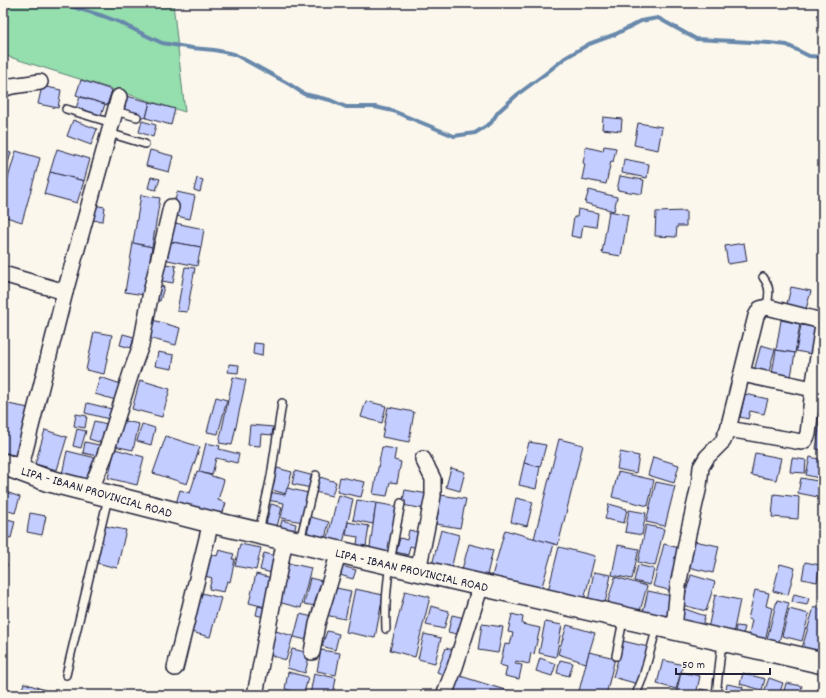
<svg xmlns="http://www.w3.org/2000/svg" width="826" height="698" font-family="Dekko,sans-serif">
<rect width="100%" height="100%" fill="#fbf7ec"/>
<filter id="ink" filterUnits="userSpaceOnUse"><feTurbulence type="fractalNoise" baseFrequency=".025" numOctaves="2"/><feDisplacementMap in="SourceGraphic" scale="8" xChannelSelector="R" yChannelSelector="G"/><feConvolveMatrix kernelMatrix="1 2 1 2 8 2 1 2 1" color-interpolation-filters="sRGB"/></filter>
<g filter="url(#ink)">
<path fill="#95dead" stroke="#5c8074" d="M3,3H173L185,112L3,55Z"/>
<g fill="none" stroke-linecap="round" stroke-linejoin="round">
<path stroke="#6888ab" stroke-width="4" d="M60,3L103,16L119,22L143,34L162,43L192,48L214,50L234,54L289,84L304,94L330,100L346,107H375L393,111L454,136L475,133L491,123L498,112L518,94L545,74L565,58L589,44L616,34L641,21L658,18L696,39L769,43L787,45L809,56L823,57"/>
</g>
<g fill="#c3cdff" stroke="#22223b">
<path d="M81,80L112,90L107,105L76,95Z"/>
<path d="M42,86L61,90L58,108L38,104Z"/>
<path d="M126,96L150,102L146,118L121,112Z"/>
<path d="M80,97L105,104L100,119L75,111Z"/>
<path d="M150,102L175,109L171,125L146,118Z"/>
<path d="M603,117L622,119L621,131L602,129Z"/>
<path d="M73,120L97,129L91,145L67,136Z"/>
<path d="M142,121L156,125L153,137L139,132Z"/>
<path d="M638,123L662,127L658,150L634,145Z"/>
<path d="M604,146L616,148L613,162L611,161L606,184L582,179L585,164L583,163L586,147L603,151Z"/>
<path d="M57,149L90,159L84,181L50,172Z"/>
<path d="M150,150L173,156L169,172L146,166Z"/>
<path d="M3,151L11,153L3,180Z"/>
<path d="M16,151L40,158L22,222L3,216V195Z"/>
<path d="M624,159L649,164L647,178L622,173Z"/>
<path d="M50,172L84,181L77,203L44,194Z"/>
<path d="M620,176L644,180L642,194L617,190Z"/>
<path d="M151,177L160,179L156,190L148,188Z"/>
<path d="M197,178L203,180L200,192L194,190Z"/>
<path d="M589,190L617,197L614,211L585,203Z"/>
<path d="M177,192L195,196L190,219L172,215Z"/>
<path d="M141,195L160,198L152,247L133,243Z"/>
<path d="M92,205L105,207L103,221L90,220Z"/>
<path d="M578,209L598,213L596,227L583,225L581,238L571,236L574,217H577Z"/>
<path d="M609,211L628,215L621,256L602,253Z"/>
<path d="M686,211V226H677L676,237L655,236L656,212Z"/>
<path d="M170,222L204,229L201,247L166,241Z"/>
<path d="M166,241L201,247L197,266L163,259Z"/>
<path d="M133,243L152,247L144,295L125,292Z"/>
<path d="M744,243L747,261L728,264L725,246Z"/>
<path d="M161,263L176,266L173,283L157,280Z"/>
<path d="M185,267L195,268L187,312L177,311Z"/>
<path d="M157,285L164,287L160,301L153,298Z"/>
<path d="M791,287L811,291L805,313L786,308Z"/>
<path d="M153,320L180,328L176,345L148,338Z"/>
<path d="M781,320L800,324L795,353L776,350Z"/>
<path d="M801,325L821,328L816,355L796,351Z"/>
<path d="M94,332L112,335L104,374L86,370Z"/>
<path d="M123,334L134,337L131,348L120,345Z"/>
<path d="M254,343L263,344L262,356L253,354Z"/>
<path d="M761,345L775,349L768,375L754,371Z"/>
<path d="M776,350L795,353L790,383L771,380Z"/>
<path d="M158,352L174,355L172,369L155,366Z"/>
<path d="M229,364L239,365L238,373L228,372Z"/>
<path d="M100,377L124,385L119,401L95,394Z"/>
<path d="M233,377L246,380L232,445L219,443Z"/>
<path d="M140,380L170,389L162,417L132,409Z"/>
<path d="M820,386H823V402H818Z"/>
<path d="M745,394L768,399L764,414L750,411L748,419L740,417Z"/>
<path d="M216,397L227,400L218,434L207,432Z"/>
<path d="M366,401L386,406L382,423L361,417Z"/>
<path d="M818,402H823V419L816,417Z"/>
<path d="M87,403L112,409L109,419L85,413Z"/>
<path d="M8,404L29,408L20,456L3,453V430Z"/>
<path d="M388,407L414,412L409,442L382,437Z"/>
<path d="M76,414L87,416L85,428L74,426Z"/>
<path d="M120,420L139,424L133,450L114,446Z"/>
<path d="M94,421L107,424L102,443L89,439Z"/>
<path d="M820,421H823V450L816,449Z"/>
<path d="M142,424L155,428L151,445L137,441Z"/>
<path d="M250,425L273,427L272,435L261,434L260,446L248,445Z"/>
<path d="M77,429L86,431L81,448L73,446Z"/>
<path d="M45,430L67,437L57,470L35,464Z"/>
<path d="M166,436L200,447L187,484L153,473Z"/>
<path d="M559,439L583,445L558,545L534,539Z"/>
<path d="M85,442L99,445L97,456L83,453Z"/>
<path d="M529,442L546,445L540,467L524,463Z"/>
<path d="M206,443L220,446L219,449L239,454L237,463L216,458L212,475L199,472Z"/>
<path d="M382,447L396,449L394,460L401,462L397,483L390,482L387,496L373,494Z"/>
<path d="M115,449L144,457L137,485L108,478Z"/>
<path d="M67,451L96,458L89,485L61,479Z"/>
<path d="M620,452L639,456L636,473L617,469Z"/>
<path d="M755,453L781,458L776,480L751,475Z"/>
<path d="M653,457L679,465L674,483L648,475Z"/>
<path d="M810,457L823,460V479L806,475Z"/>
<path d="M792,458L806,460L805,473L790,472Z"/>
<path d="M524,463L540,467L536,489L519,485Z"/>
<path d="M277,468L292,472L286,494L272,490Z"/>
<path d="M451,468L465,472L460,491L446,487Z"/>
<path d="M197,471L224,480L218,500L226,503L220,521L175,507L180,490L190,493Z"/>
<path d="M295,471L314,476L311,488L292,484Z"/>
<path d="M618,472L654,480L648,506L612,497Z"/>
<path d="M320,477L336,482L332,496L315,492Z"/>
<path d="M340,477L365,482L361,497L337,492Z"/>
<path d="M801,478L823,482V498L798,493Z"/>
<path d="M656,482L675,486L665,526L646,522Z"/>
<path d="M287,488L308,493L303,522L281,518L284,503L267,500L269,492L285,495Z"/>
<path d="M405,490L428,494L425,509L402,505Z"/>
<path d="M6,492L20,497L15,513L3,509V500Z"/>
<path d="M774,494L799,497L798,519L772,517Z"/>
<path d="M338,495L353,499L342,548L326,545Z"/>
<path d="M441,495L466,499L460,528L436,524Z"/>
<path d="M516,498L533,502L527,526L511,522Z"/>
<path d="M357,500L376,503L373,524L353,520Z"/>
<path d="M376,503L399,507L388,560L362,556L364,546L370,547Z"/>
<path d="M271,504L282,507L277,527L266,524Z"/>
<path d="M609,504L627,509L624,523L605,519Z"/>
<path d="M629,510L646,513L642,535L625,532Z"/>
<path d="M30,513L46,516L42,535L27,532Z"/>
<path d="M311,517L329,522L323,547L305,542Z"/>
<path d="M3,518L15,521L11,538L3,536Z"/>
<path d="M282,520L296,524L294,533L280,528Z"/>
<path d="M348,522L369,526L366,546L357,545L358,537L346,535Z"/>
<path d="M646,525L664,529L655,566L638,562Z"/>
<path d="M105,526L126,530L117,568L97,563Z"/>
<path d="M409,530L422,533L417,548L410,546L408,555L396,552L400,538L407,540Z"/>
<path d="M441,530L459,535L449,578L430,573Z"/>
<path d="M505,530L554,544L539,597L490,583Z"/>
<path d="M694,541L719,546L713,573L688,567Z"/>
<path d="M240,544L261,548L256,570L235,566Z"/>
<path d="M469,544L493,550L486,579L461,573Z"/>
<path d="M664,544L683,549L672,591L653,586Z"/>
<path d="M618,545L639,549L632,579L612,575Z"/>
<path d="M559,547L595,556L582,608L546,599Z"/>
<path d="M219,550L234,554L232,559H235L230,582L227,581L224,592L209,589L212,578L206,576L211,554L217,556Z"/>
<path d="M264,553L280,557L276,574L260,570Z"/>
<path d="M805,562L820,565L817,582L802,579Z"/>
<path d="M3,563L7,564L3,577Z"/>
<path d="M288,563L311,568L301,608L278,602Z"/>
<path d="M780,564L795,568L788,595L773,591Z"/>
<path d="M638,565L654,569L650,585L634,581Z"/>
<path d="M342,566L356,570L353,579L340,575Z"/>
<path d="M594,572L611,575L604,608L587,605Z"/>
<path d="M256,574L276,579L269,608L249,603Z"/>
<path d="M691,575L715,582L706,611L682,605Z"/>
<path d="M615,577L647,586L640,611L623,606L621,615L607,611L610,602L608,601Z"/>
<path d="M310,578L326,582L321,607L304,604Z"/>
<path d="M331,587L351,591L345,619L325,615Z"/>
<path d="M355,589L383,595L375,638L346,632Z"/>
<path d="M755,590L769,593L766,606L772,608L765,642L748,638L752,620L748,619Z"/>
<path d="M405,591L430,597L415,657L390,650Z"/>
<path d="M648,591L676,597L670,624L642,617Z"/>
<path d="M202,593L221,598L210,637L191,632Z"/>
<path d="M794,594L809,598L807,605L792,602Z"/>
<path d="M715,595L740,600L733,634L708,629Z"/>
<path d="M777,600L789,603L778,646L766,643Z"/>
<path d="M258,606L270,609L268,618L256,615Z"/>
<path d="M431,606L449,611L444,629L426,625Z"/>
<path d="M814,607L823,610V654L802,648Z"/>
<path d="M685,609L705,616L700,633L679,626Z"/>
<path d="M789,609L809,614L802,641L782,636Z"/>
<path d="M300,614L317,618L311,641L294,637Z"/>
<path d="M512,614L523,617L522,624L540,628L534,654L531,653L529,664L516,661L515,664L522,665L519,679L505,676L507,667L500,665L505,644L510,645L513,633L508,632Z"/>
<path d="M452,615L469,619L465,636L448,632Z"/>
<path d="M545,622L562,625L556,657L539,653Z"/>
<path d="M482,624L503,627L498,653L478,650Z"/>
<path d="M567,625L595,633L586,663L558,654Z"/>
<path d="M736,626L745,627L742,638L734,636Z"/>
<path d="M272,630L293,636L286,660L266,654Z"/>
<path d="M327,631L339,634L335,650L322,646Z"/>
<path d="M424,634L441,638L435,663L418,659Z"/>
<path d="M623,641L648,647L638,684L613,677Z"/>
<path d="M446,648L459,652L449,677L437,672Z"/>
<path d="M292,649L310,653L305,673L287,668Z"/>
<path d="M321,650L340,653L336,675L317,671Z"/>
<path d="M589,652L615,658L606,695H578Z"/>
<path d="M540,658L556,664L552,676L536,671Z"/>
<path d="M560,660L573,663L569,676L557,673Z"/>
<path d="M663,660L683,665L676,689L657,684Z"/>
<path d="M288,672L308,677L304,694L285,689Z"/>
<path d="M681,672L700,676L696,695H676Z"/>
<path d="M314,673L336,678L333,695H310Z"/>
<path d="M743,673L765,679L762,690L740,684Z"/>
<path d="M457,675L521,695H451Z"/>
<path d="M769,678L783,683L779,695H763Z"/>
<path d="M24,683L60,695H20Z"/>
<path d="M786,683L802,686L800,695H783Z"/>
<path d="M727,684L743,687L741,695H725Z"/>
<path d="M700,689L715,692L714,695H698Z"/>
</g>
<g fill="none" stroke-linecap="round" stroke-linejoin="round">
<g stroke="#22223b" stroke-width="10">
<g id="lane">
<path d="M66,109L112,123"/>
<path d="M115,111L137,117"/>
<path d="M109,133L145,144"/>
<path d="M763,277C771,288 769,294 767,307"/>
<path d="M259,532L271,476L282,403"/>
<path d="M300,541L316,475"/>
<path d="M386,629C384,586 393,545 401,503"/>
<path d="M616,656L623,620"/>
<path d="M66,675L108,498"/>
<path d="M637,692L643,677L657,627"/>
<path d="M716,695L722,642"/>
</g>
</g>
<g stroke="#22223b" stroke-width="18">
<g id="street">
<path d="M3,89L12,86L40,82"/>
<path d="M3,274L65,292"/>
<path d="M742,374L813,389"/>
<path d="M20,470L65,292L119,97"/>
<path d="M90,491L105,455L132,370L141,345L151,292L171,207"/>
<path d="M418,571L433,496V479L423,459"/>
<path d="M674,629L678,586L688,534L699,486L701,467L707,457L723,441L728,429L756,316L760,309L767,307L818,320L822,322L823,325L813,389L808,434L805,440L801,442L796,441L728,429"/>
<path d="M312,652L317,624L339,552"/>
<path d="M175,668L211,522"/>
<path d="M255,695L285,539"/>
<path d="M444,695L455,667L481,585"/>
</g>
</g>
<g stroke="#22223b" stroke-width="24">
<path id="secondary" d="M3,464L46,480L211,522L481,585L823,663"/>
</g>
<use href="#lane" stroke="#fbf7ec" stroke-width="7"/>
<use href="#street" stroke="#fbf7ec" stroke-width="15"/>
<use href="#secondary" stroke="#fbf7ec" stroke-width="21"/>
</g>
</g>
<g text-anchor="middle" stroke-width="4" stroke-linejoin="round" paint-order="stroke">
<g font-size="13" fill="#22223b" stroke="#fbf7ec">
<text transform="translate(97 491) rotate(16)" y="5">LIPA - IBAAN PROVINCIAL ROAD</text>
<text transform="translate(412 569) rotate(13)" y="5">LIPA - IBAAN PROVINCIAL ROAD</text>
</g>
</g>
<rect width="826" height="698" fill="none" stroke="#fbf7ec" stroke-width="16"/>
<rect x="8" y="8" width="810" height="682" fill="none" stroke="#22223b" stroke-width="1.5" filter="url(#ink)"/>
<path d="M676 668v6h94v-6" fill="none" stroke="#22223b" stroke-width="2"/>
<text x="682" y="668" font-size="12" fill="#22223b" stroke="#fbf7ec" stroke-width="3" paint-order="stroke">50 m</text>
</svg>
